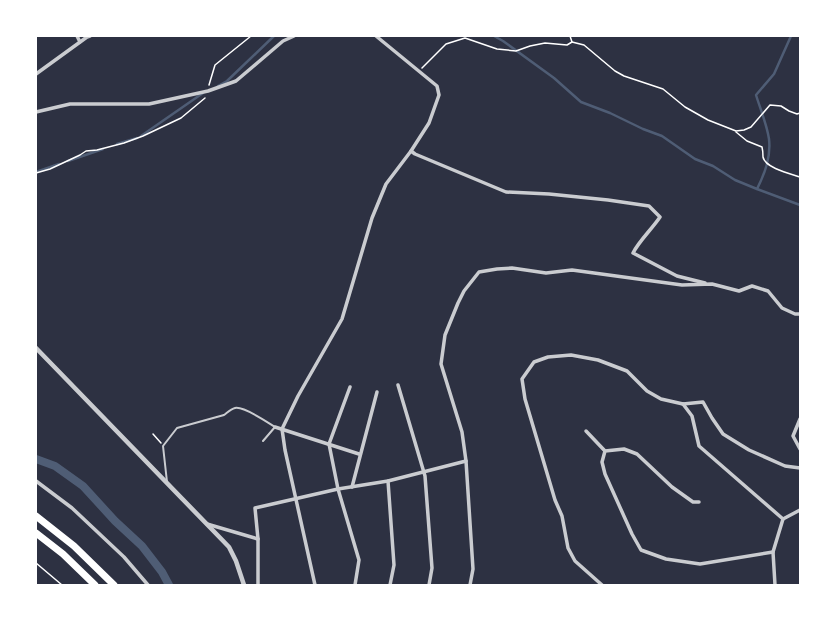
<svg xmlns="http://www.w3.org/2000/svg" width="836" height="621" font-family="'Sofia Sans Condensed',sans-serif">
<rect width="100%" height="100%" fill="#2d3142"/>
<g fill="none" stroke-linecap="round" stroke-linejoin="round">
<g stroke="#4f5d75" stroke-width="2.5">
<path d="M494,36L503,41L554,78L581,102L610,113L643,129L662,136L695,159L713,166L735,180L757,189L800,205"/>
<path d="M218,86L227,81L274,36"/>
<path d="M141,136L203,93"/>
<path d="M117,144L137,138"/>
<path d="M68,161L103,149"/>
<path d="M36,172L59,164"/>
<path d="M757,189C765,173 771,157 769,139C767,125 760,108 756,95L774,74L791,36"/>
</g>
<path stroke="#4f5d75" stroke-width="8" d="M36,459L55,466L83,486L115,521L142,546L162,572L169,585"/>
<g stroke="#fff" stroke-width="1.5">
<path d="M572,42L584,45L615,71L624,76L663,89L685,107L708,120L736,131L744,130L751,127L770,105L781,106L789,111L797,114L800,113"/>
<path d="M422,68L446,44L465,38L497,49L516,51L530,46L545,43L567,45L572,42L570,36"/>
<path d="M209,85L215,65L251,36"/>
<path d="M736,132L747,141L762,147C763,151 763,154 763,157C765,168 791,174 800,177"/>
<path d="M36,173L50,169L80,155L86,151L97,150L124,143L143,136L181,118L205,98"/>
<path d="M153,434L161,443"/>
<path d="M36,563L62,585"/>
</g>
<path stroke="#caccd0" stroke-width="2" d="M167,482L163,446L177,428L224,415C228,412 231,409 235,408C244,406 267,422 275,427L263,441"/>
<g stroke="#caccd0" stroke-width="3.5">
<path d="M77,36L80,42"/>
<path d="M36,74L87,37L90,36"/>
<path d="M36,112L70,104H149L208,91L236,81L283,41L294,36"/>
<path d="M411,151L415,154L506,192L549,194L608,200L649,206L660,217C652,229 639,241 633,253L677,276L705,283"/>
<path d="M398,385L425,476L432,568L429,585"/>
<path d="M350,387L329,444L338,489L359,560L355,585"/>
<path d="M683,404L703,402L712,418L723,434L749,450L785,466L800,468"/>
<path d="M800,419L793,436L800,449"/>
<path d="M275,427L359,454"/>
<path d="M586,431L605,451"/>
<path d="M36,481L72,508L124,557L148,585"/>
<path d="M388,481L394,565L390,585"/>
<path d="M352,487L377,392"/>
<path d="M699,502H693L672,487L637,454L624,449L605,451L602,462L605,474L632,534L641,550L666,559L700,564L773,552"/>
<path d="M207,524L258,539"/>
<path d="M258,585V539L255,508L338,489L388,481L466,461"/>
<path d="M315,585L285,450L282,429L298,396L342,319L372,218L386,184L411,151L429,123L439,95L437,86L376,36"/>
<path d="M470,585L473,569L466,461L462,432L441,364L445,335L458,303L464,291L479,272L497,269L512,268L546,273L572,270L682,285L712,284L739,291L752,286L768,291L782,308L795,314H800"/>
<path d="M602,585L575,561L568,548L562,516L555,500L525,399L522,379L534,362L548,357L571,355L598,360L627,371L647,391L661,399L683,404L692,416L699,446L783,519"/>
<path d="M775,585L773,552L783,519L800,510"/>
</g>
<path stroke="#caccd0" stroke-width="4.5" d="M36,348L229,547L236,561L244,585"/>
<g stroke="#fff" stroke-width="7">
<path d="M36,516L74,546L114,585"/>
<path d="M36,533L63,554L95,585"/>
</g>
</g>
<rect width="836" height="621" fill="none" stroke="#ffffff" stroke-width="74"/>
</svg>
